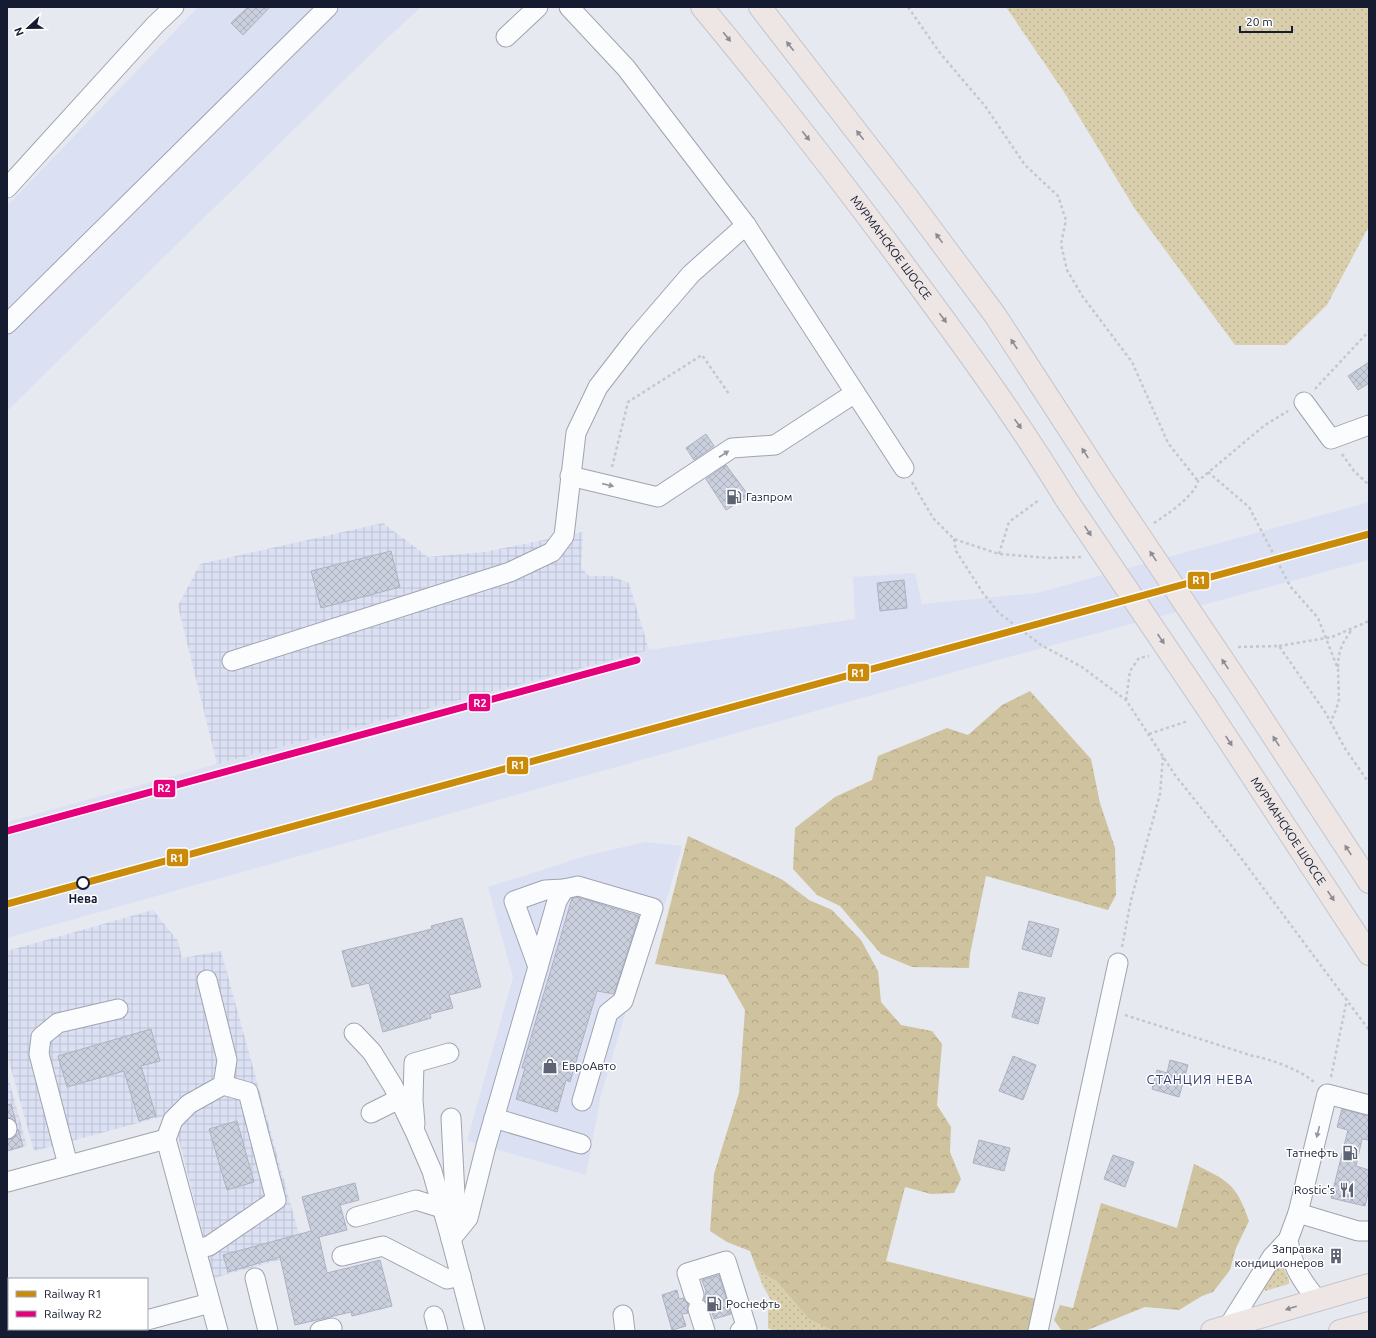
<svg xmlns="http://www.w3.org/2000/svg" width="1376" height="1338" font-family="Ubuntu,sans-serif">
<defs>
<pattern id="industrial-grid" width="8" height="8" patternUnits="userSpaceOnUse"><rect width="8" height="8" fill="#dbe1f3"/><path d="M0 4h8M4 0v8" fill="none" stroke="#bbc0d1"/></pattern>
<pattern id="grass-dots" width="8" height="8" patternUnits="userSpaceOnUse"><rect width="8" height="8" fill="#dacfad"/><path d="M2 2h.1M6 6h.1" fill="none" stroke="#bab195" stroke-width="1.8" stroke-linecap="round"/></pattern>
<pattern id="forest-crowns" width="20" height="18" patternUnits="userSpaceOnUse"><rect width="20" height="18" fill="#cfc29e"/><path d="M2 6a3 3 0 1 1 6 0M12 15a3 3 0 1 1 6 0" fill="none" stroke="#b1a689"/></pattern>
<pattern id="building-cross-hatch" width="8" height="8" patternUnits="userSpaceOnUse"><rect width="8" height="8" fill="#cacfdd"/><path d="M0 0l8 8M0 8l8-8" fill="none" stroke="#adb1be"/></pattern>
</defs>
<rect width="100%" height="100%" fill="#e7e9f0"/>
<g fill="#dbe1f3">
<path d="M198,7H421L379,46L7,411V206Z"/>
<path d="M1369,502V560L983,664L7,938V822L217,764L649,650L855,619L853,577L915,573L922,604L1037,593Z"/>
<path d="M645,842L682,846L668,895L628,1004L601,1095L586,1175L467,1141L513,977L488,887L589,855Z"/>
</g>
<g fill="url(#industrial-grid)">
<path d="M383,523L428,557L484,552L583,532L581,568L589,576H611L629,583L649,650L217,764L178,606L200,564Z"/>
<path d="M153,910L178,941L182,958L221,951L304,1253L214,1278L179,1140L168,1115L34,1151L7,1054V951Z"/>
<path d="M7,1073L27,1146L7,1152Z"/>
</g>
<g fill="url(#grass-dots)">
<path d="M1006,7H1369V226L1327,305L1286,345H1235L1135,209L1064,92Z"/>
<path d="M1279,1263L1282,1264L1289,1280V1284L1265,1291L1264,1288Z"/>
<path d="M757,1270L776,1281L809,1319L836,1331H774L768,1328V1311L772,1302L763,1286Z"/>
</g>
<g fill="url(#forest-crowns)">
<path d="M1030,691L1091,759L1100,803L1115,848L1116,895L1108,910L986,876L970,954L969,968L912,967L881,954L840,906L817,895L793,869L795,828L835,797L872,780L878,756L947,728L968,735L1002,705Z"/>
<path d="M688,836L783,880L809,900L832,910L861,940L878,971L881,1002L901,1025L932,1031L942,1044L937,1105L951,1127L950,1152L961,1179L954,1193L931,1194L905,1187L886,1261L1036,1299L1032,1331H834L809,1319L776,1281L757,1270L750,1251L727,1242L710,1231L714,1174L739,1093L745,1010L725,975L655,964Z"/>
<path d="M1194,1164C1228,1181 1236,1183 1249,1221L1236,1248L1230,1270L1213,1292L1202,1296L1179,1310L1145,1307L1085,1331H1062L1054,1320L1060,1305L1073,1308L1101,1203L1177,1228Z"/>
</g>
<g fill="url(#building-cross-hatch)" stroke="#aeb1c0">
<path d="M248,7H270L243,35L231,23Z"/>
<path d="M1369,362V383L1358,390L1348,376Z"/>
<path d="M706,434L714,446L694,460L686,448Z"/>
<path d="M726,465L749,496L726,510L706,479Z"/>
<path d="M391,551L400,587L321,608L311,571Z"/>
<path d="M904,580L907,608L880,611L877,583Z"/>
<path d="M578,897L639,916L614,994L597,991L570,1082L566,1080L557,1112L516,1099L525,1068H522L572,898Z"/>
<path d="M462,918L481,987L449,995L453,1008L430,1014L431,1018L383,1032L369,983L352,987L342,951L432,929L431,926Z"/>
<path d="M1029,921L1059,929L1051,957L1022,949Z"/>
<path d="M1019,992L1045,998L1038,1024L1012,1017Z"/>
<path d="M151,1029L160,1061L141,1066L156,1116L139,1121L124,1071L67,1087L58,1056Z"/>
<path d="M1013,1056L1036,1065L1023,1100L999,1091Z"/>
<path d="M1170,1060L1188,1065L1179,1097L1152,1089L1157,1070L1167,1073Z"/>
<path d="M11,1104L16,1122L7,1117V1105Z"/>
<path d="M1342,1109L1369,1116V1140L1362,1139L1356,1166L1369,1170V1189L1365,1206L1331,1198L1348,1130L1337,1127Z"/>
<path d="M237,1121L254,1182L227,1190L209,1129Z"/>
<path d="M18,1129L23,1146L7,1151V1140L13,1138Z"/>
<path d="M979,1140L1010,1148L1004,1171L973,1163Z"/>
<path d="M1113,1155L1134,1162L1125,1187L1104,1179Z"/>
<path d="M355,1183L359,1200L340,1205L347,1230L319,1237L327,1273L380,1260L392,1306L352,1316L351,1312L295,1325L280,1257L228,1272L223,1255L311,1231L302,1197Z"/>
<path d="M719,1275L731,1314L714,1319L710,1306L704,1300L706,1291L702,1280Z"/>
<path d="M677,1290L679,1299L683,1298L688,1304V1313L682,1314L686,1326L672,1330L662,1295Z"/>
</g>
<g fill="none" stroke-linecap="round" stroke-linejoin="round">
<g stroke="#a0a3b1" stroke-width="21">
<g id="minor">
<path d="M569,7L626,68L746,225L904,468"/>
<path d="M506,37L538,7"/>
<path d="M7,188L155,25L174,7"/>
<path d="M7,324L328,7"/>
<path d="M1304,402L1331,439L1369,425"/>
<path d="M570,476L658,497L732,448L775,445L855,393"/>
<path d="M232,661L510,572L552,552L564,536L576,433L598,387L635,339L691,274L746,225"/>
<path d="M538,967L557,901L564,889"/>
<path d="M207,980L227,1060L223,1085L189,1104L173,1120L166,1139L218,1331"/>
<path d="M354,1033L372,1052L393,1086L416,1134L432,1171L451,1239"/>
<path d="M371,1113L399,1099"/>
<path d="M451,1118L455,1195L452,1228"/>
<path d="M494,1118L581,1144"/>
<path d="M415,1124L413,1100L414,1063L449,1053"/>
<path d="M7,1129V1128"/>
<path d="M68,1165L39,1054L41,1037L58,1023L118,1009"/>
<path d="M7,1182L166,1139"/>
<path d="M1298,1213L1358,1231H1369"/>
<path d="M356,1217L416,1200L435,1206L441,1204"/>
<path d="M1288,1240C1293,1268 1300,1278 1317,1300"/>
<path d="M196,1249L209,1246L276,1200L248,1092L223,1085"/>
<path d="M342,1256L383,1246L447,1279L461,1276"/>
<path d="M255,1278L268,1331"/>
<path d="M694,1295L687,1273L726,1261L747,1329L740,1331"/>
<path d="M698,1309L705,1331"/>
<path d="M623,1315L625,1331"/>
<path d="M434,1316L438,1331"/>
<path d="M147,1320L210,1303"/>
<path d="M1228,1327L1272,1257L1288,1240L1298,1213L1327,1094L1369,1105"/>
<path d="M105,1331L112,1329"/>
<path d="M320,1331L332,1328"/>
<path d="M475,1331L451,1239L468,1218L486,1146L538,967L514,901L545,890L564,889L578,886L653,908L623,1001L608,1013L582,1101"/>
<path d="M1038,1331L1118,963"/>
</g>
</g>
<g stroke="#c3c5cc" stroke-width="24">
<g id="major">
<path id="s1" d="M702,7C771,90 837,175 901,261C959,339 1016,417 1066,499"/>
<path d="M760,7L908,198L995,315L1106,486"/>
<path d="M1247,696L1369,882"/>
<path id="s2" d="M1208,709L1369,954"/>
<path d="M1212,1331L1369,1285"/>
<path d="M1340,1331L1369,1323"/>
</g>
</g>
<g stroke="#c6c7cc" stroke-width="2.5" stroke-dasharray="3 3" stroke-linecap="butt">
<path d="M908,7L940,53L985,106L1025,165L1058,196L1066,220L1061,244L1067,270L1083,297L1132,362L1168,443L1198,481"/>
<path d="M1315,389L1369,331"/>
<path d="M1342,454L1354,471L1369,485"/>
<path d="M612,467L628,402L702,355L729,394"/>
<path d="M1208,472L1249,507L1290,586L1318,618L1338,669L1339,699L1336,710L1331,721"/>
<path d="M912,482L933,518L954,539L999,554L1050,558L1081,557"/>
<path d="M1154,523C1166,515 1195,496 1198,481L1265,425L1288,411"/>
<path d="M954,539L956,551L983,593L999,613L1041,645L1082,667L1126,700L1175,775L1238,854L1369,1030"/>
<path d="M999,554L1009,522L1039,500"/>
<path d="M1279,646L1332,637L1369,621"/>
<path d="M1238,647L1279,646L1325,712L1346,750L1369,783"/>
<path d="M1338,667C1338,652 1342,643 1351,631"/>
<path d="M1126,700L1130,671L1139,658L1149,656"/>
<path d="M1149,734L1188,721"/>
<path d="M1122,947L1131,900L1160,794L1163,757"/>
<path d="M1125,1015L1253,1056C1271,1059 1301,1070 1315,1083"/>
<path d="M1331,1077L1347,999"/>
</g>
<use href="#minor" stroke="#fbfcfd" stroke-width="19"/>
<use href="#major" stroke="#ede6e5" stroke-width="22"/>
<g stroke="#c3c5cc" stroke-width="24" stroke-linecap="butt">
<g id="major-bridge">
<path d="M1106,486L1247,696"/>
<path d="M1066,499L1208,709"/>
</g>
</g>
<use href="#major-bridge" stroke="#ede6e5" stroke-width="22"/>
<g stroke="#fff" stroke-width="10">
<path id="rail-1" d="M7,904L1369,534"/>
</g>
<g stroke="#fff" stroke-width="10">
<path id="rail-2" d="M7,831L637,660"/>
</g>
<use href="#rail-1" stroke="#ca8a0a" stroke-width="7"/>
<use href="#rail-2" stroke="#e5007d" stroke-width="7"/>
</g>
<defs><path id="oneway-solid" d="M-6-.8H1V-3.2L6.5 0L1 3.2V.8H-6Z"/></defs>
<g fill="#8c8b94">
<use href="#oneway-solid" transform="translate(727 37) rotate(51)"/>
<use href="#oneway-solid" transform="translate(790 46) rotate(-128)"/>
<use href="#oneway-solid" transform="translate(860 135) rotate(-128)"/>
<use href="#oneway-solid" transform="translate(806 136) rotate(52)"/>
<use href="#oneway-solid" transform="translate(939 238) rotate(-126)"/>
<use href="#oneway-solid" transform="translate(943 318) rotate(53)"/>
<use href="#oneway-solid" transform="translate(1014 344) rotate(-123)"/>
<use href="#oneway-solid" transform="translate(1018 424) rotate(55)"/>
<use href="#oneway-solid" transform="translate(1085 453) rotate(-123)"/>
<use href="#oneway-solid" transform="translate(1088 531) rotate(56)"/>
<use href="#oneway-solid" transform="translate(1153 556) rotate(-124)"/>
<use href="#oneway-solid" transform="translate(1161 639) rotate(56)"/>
<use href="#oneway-solid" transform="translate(1225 664) rotate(-124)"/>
<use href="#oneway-solid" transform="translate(1229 741) rotate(57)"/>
<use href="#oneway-solid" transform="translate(1276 741) rotate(-123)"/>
<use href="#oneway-solid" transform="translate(1348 850) rotate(-123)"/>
<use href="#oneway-solid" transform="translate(1331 896) rotate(56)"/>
<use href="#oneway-solid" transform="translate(1291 1308) rotate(163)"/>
</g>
<g fill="#9497a1">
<use href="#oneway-solid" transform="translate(724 454) rotate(-33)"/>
<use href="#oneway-solid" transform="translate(608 485) rotate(13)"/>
<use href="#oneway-solid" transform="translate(1318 1132) rotate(104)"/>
</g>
<defs>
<g id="fuel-bare" transform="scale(1.2)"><path d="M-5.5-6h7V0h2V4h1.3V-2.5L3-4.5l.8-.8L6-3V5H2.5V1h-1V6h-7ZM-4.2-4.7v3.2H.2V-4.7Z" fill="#5e6374" stroke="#fff" stroke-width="2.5" paint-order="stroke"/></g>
<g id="shop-bare" transform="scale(1.2)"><path d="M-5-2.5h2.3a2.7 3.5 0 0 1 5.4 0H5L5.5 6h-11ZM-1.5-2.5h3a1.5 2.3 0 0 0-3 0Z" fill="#5e6374" stroke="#fff" stroke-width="2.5" paint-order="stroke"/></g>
<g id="restaurant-bare" transform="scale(1.2)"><path d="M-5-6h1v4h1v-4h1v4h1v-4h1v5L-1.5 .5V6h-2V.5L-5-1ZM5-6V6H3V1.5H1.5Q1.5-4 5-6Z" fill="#5e6374" stroke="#fff" stroke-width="2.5" paint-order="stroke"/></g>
<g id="building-bare" transform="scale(1.2)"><path d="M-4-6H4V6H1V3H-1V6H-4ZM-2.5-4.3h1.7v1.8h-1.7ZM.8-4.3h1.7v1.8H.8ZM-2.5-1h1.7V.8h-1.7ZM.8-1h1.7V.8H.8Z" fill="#5e6374" stroke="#fff" stroke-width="2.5" paint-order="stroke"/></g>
</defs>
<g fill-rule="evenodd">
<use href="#fuel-bare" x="734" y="497"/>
<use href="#shop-bare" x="550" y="1066"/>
<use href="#fuel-bare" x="1350" y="1153"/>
<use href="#restaurant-bare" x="1347" y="1190"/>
<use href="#building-bare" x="1336" y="1256"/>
<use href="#fuel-bare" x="714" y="1304"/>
</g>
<circle fill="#fff" stroke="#151b31" stroke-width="2" cx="83" cy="883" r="6"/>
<g text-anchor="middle" stroke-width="3" stroke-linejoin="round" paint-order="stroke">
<g font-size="12" fill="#151b31" stroke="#fff">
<text dy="4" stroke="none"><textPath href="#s1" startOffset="306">МУРМАНСКОЕ ШОССЕ</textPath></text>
<text dy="4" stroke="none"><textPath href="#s2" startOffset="146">МУРМАНСКОЕ ШОССЕ</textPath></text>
</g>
<g font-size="12" fill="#151b31" stroke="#fff" text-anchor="start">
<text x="746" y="501">Газпром</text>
<text x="562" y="1070">ЕвроАвто</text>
<text x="1338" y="1157" text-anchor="end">Татнефть</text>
<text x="1335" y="1194" text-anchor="end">Rostic's</text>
<text x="1324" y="1253" text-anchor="end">Заправка<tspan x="1324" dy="14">кондиционеров</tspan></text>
<text x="726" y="1308">Роснефть</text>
</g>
<g font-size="12" font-weight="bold" fill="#151b31" stroke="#fff">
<text x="83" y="903">Нева</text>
</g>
<g font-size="13" letter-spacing="1" fill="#344074" stroke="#fff">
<text x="1200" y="1084">СТАНЦИЯ НЕВА</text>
</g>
</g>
<g stroke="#fff" stroke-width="1.5">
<rect x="1187" y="571" width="23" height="19" rx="4" fill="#ca8a0a"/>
<rect x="847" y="663" width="23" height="19" rx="4" fill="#ca8a0a"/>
<rect x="468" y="693" width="23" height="19" rx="4" fill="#e5007d"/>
<rect x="506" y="756" width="23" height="19" rx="4" fill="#ca8a0a"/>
<rect x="153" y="779" width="23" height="19" rx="4" fill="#e5007d"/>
<rect x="166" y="848" width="23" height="19" rx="4" fill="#ca8a0a"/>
</g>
<g font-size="11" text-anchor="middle" font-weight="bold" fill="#fff">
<text x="1199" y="584">R1</text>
<text x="858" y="677">R1</text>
<text x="480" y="707">R2</text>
<text x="518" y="769">R1</text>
<text x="164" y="792">R2</text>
<text x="177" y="862">R1</text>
</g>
<rect width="1376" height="1338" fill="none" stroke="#151b31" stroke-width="16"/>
<rect x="8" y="1278" width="140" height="52" fill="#ffffff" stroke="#a1a4ad"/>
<rect x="16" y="1291" width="20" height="6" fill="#ca8a0a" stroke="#a1a4ad"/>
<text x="44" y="1298" font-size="12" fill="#151b31">Railway R1</text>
<rect x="16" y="1311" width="20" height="6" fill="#e5007d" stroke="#a1a4ad"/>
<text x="44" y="1318" font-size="12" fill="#151b31">Railway R2</text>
<g transform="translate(28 28) rotate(248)" stroke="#ffffff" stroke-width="3" paint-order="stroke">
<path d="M0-3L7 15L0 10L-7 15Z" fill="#151b31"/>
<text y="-6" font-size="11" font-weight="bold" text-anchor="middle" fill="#151b31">N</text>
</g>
<path d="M1240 26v6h52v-6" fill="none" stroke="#151b31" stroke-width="2"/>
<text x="1246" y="26" font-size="12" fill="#151b31" stroke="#ffffff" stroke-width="3" paint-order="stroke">20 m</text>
</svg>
